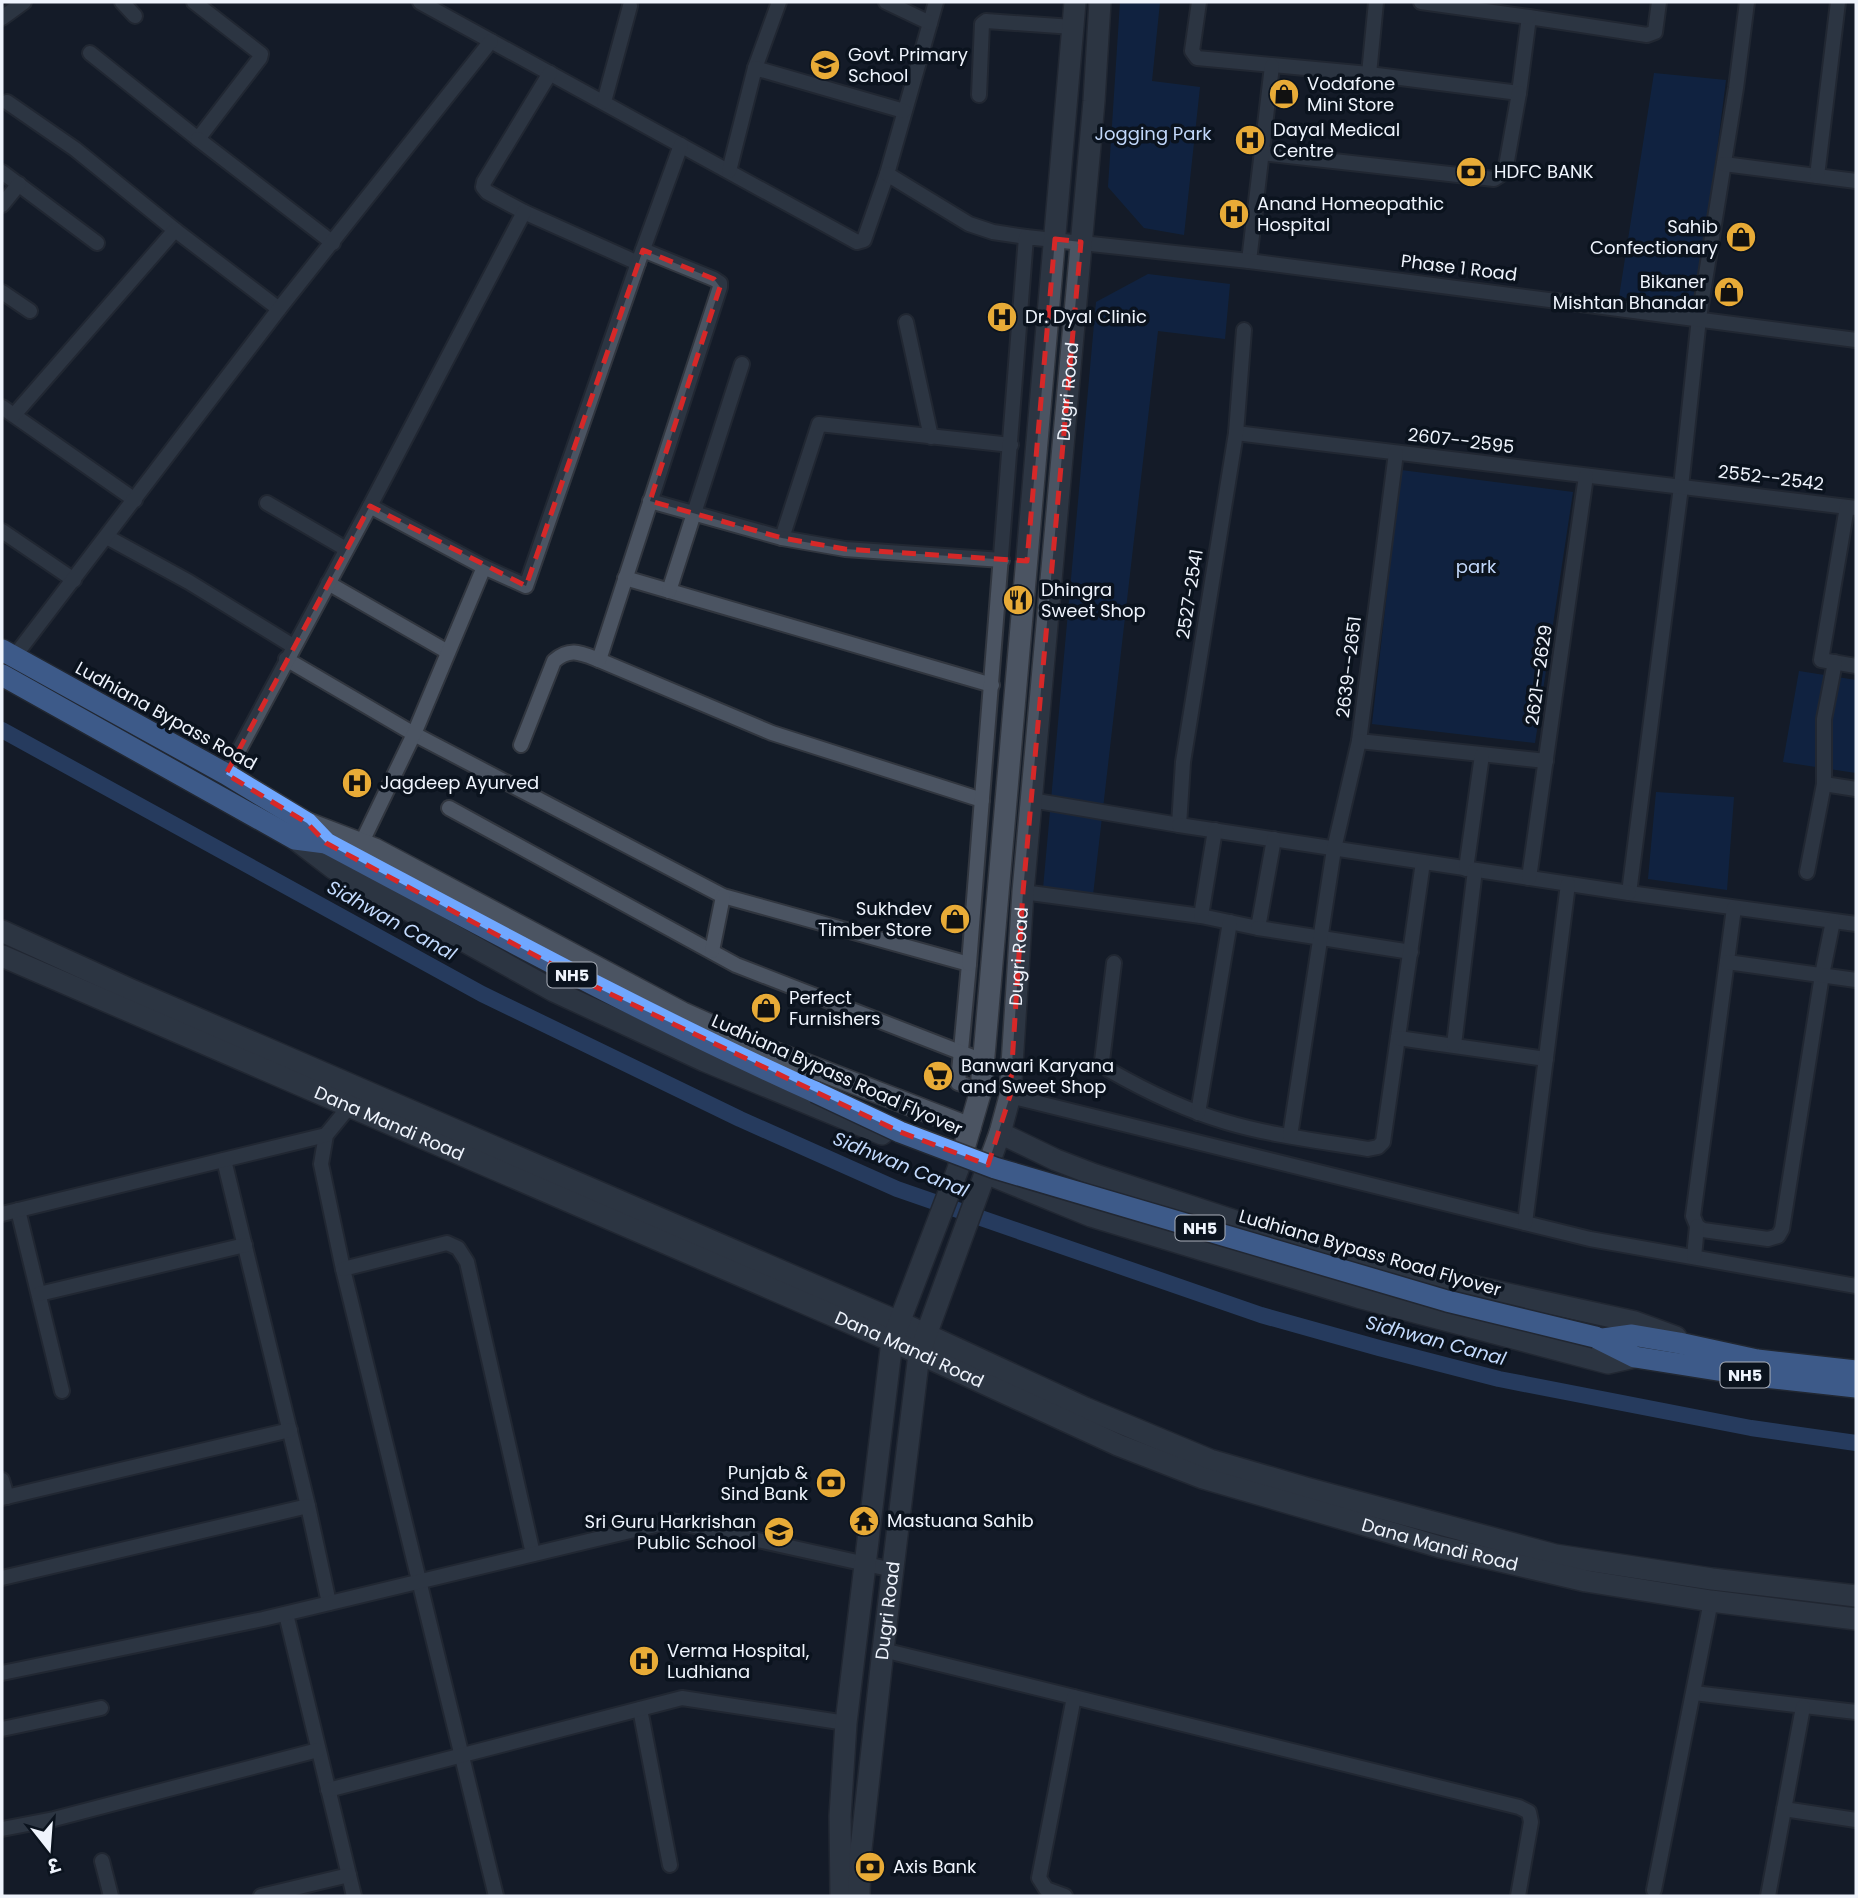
<svg xmlns="http://www.w3.org/2000/svg" width="1858" height="1898" font-family="Poppins,'Noto Sans Devanagari',sans-serif">
<rect width="100%" height="100%" fill="#141c28"/>
<g fill="#0c2c5e">
<path d="M1120,2H1160L1152,81L1200,87L1184,235L1144,228L1108,187Z"/>
<path d="M1654,73L1726,80L1697,307L1619,297Z"/>
<path d="M1148,274L1230,284L1225,339L1158,331L1093,895L1043,889L1096,302Z"/>
<path d="M1401,470L1573,492L1535,743L1372,724Z"/>
<path d="M1799,671L1856,680V773L1783,762Z"/>
<path d="M1656,792L1734,797L1727,890L1648,879Z"/>
</g>
<g fill="none" stroke-linecap="round" stroke-linejoin="round">
<path stroke="#3d63a0" stroke-width="16" d="M2,730L482,994L740,1119L897,1189L1261,1315L1379,1348L1499,1379L1751,1428L1856,1443"/>
<g stroke="#31363f" stroke-width="18">
<g id="street">
<path d="M122,2L135,16"/>
<path d="M420,2L857,242L864,240L887,174L936,2"/>
<path d="M886,2L930,23"/>
<path d="M1199,2L1192,51L1197,58L1369,74L1519,93L1529,17L1647,35L1655,32L1659,2"/>
<path d="M1421,2L1529,17"/>
<path d="M1747,2L1736,88L1699,318L1681,487L1629,893L1856,924"/>
<path d="M2,18L24,2"/>
<path d="M90,53L198,139L260,58L261,54L194,2"/>
<path d="M755,68L779,2"/>
<path d="M550,73L484,182L483,187L487,192L524,212L638,263"/>
<path d="M1369,74L1376,2"/>
<path d="M979,95L982,24L986,21L1073,27"/>
<path d="M7,102L75,149L175,230"/>
<path d="M604,102L630,6"/>
<path d="M198,139L333,243"/>
<path d="M1262,153L1494,179L1505,172L1519,93"/>
<path d="M1724,164L1856,181"/>
<path d="M729,171L755,68L904,111"/>
<path d="M2,172L97,243"/>
<path d="M887,174L969,224L993,232L1026,237"/>
<path d="M1817,176L1838,2"/>
<path d="M2,205L19,184"/>
<path d="M1249,261L1272,66"/>
<path d="M2,292L30,311"/>
<path d="M906,322L931,437"/>
<path d="M2,407L135,500"/>
<path d="M14,415L175,230L279,309"/>
<path d="M1236,433L1856,508"/>
<path d="M1396,453L1359,741L1546,761"/>
<path d="M650,501L782,538L819,424L1011,445"/>
<path d="M267,503L346,549"/>
<path d="M370,506L524,212"/>
<path d="M1847,507L1821,660L1856,666"/>
<path d="M2,531L74,580"/>
<path d="M107,537L189,582L293,646"/>
<path d="M782,538L845,549L1002,560"/>
<path d="M625,578L992,685"/>
<path d="M328,583L448,652"/>
<path d="M669,591L742,364"/>
<path d="M14,657L279,309L491,41"/>
<path d="M286,659L414,734L723,896L969,964L958,1083L981,1090"/>
<path d="M599,660L772,733L982,800"/>
<path d="M521,745L554,661C570,647 581,653 599,660L720,287V283L714,279L643,250"/>
<path d="M226,774L370,506L484,567"/>
<path d="M1824,784L1856,789"/>
<path d="M1031,800L1179,825L1183,762L1236,433L1244,330"/>
<path d="M449,808L736,965L983,1061"/>
<path d="M1179,825L1629,893"/>
<path d="M361,844L414,734L484,567L526,586L638,263L681,145"/>
<path d="M1466,869L1482,755"/>
<path d="M1807,872L1824,784V719L1835,662"/>
<path d="M1529,878L1586,476"/>
<path d="M1023,892L1201,916L1258,928L1274,839"/>
<path d="M1734,908L1693,1216L1697,1226L1703,1230L1768,1239L1778,1236L1782,1229L1822,975L1833,921"/>
<path d="M1201,916L1215,830"/>
<path d="M1258,928L1411,952"/>
<path d="M712,951L723,896"/>
<path d="M1727,962L1856,980"/>
<path d="M1114,963L1102,1061L1109,1070C1144,1090 1188,1111 1226,1122C1273,1136 1321,1141 1368,1149L1378,1147L1383,1142L1423,862"/>
<path d="M969,964L1026,237L1249,261L1856,340"/>
<path d="M1398,1038L1546,1059"/>
<path d="M1454,1045L1475,870"/>
<path d="M1010,1096L1590,1239L1856,1286"/>
<path d="M353,1102L326,1135L321,1164L343,1269L496,1896"/>
<path d="M1198,1113L1230,922"/>
<path d="M1290,1136L1334,849L1359,741"/>
<path d="M224,1160L308,1506"/>
<path d="M18,1210L62,1391"/>
<path d="M2,1214L326,1135"/>
<path d="M1525,1223L1568,884"/>
<path d="M1694,1257L1697,1226"/>
<path d="M343,1269L447,1243L458,1248L467,1262L533,1554"/>
<path d="M39,1294L245,1245"/>
<path d="M2,1480L7,1497"/>
<path d="M2,1498L290,1430"/>
<path d="M2,1578L308,1506L329,1603"/>
<path d="M286,1614L354,1896"/>
<path d="M883,1650L1519,1807L1529,1812L1531,1822L1518,1896"/>
<path d="M2,1673L263,1619L672,1521L893,1570"/>
<path d="M1694,1693L1856,1712"/>
<path d="M640,1709L670,1865"/>
<path d="M2,1729L101,1708"/>
<path d="M328,1790L682,1698L846,1723"/>
<path d="M1784,1809L1856,1820"/>
<path d="M2,1829L54,1819L318,1750"/>
<path d="M102,1861L111,1896"/>
<path d="M1654,1890L1711,1601"/>
<path d="M261,1896L349,1875"/>
<path d="M1065,1896L1046,1889L1039,1878L1074,1697"/>
<path d="M1768,1896L1803,1707"/>
</g>
</g>
<g stroke="#31363f" stroke-width="24">
<g id="secondary">
<path d="M2,931L129,989L899,1322L1085,1408L1210,1460L1306,1488L1555,1555L1712,1579L1856,1596"/>
<path id="s1" d="M2,956L892,1341L1118,1445L1203,1478L1440,1547L1586,1581L1711,1601L1856,1619"/>
<path d="M1000,1133L1056,1160L1095,1175L1293,1240L1439,1279L1635,1322L1676,1337"/>
<path d="M882,1134L705,1061L554,991L333,868L295,839L307,823L375,849L683,1013L750,1043L970,1128"/>
<path d="M988,1174L1091,1216L1282,1274L1358,1297L1608,1363L1635,1357"/>
<path d="M841,1896L840,1816L846,1723L892,1341L958,1169L981,1090L1075,2"/>
<path id="s2" d="M859,1896L860,1858L883,1650L919,1354L1000,1133L1010,1096L1023,892L1094,101L1100,2"/>
</g>
</g>
<g stroke="#31363f" stroke-width="24">
<g id="highway">
<path d="M2,650L226,774L307,823L326,843C488,929 648,1017 815,1092"/>
<path d="M2,675L295,839L326,843"/>
<path d="M1595,1337L1635,1357L1755,1376L1856,1387"/>
<path d="M1603,1339L1632,1335L1679,1343L1757,1360L1856,1371"/>
</g>
</g>
<use href="#street" stroke="#4b5462" stroke-width="14"/>
<use href="#secondary" stroke="#4b5462" stroke-width="21"/>
<use href="#highway" stroke="#70a7ff" stroke-width="21"/>
<g stroke="#31363f" stroke-width="24" stroke-linecap="butt">
<path id="highway-bridge" d="M815,1092L900,1132L995,1168L1447,1301L1595,1337"/>
</g>
<use href="#highway-bridge" stroke="#70a7ff" stroke-width="21"/>
</g>
<path d="M0 0H1858V1898H0ZM1055,239L1081,242L1023,892L1010,1096L988,1165L900,1132L579,979L326,843L307,823L226,774L370,506L526,586L643,250L714,279L720,287L650,501L782,538L845,549L1027,561Z" fill="#141c28" fill-opacity=".55" fill-rule="evenodd"/>
<path fill="none" stroke="#d62828" stroke-width="5" stroke-dasharray="14 9" stroke-linejoin="round" d="M1055,239L1081,242L1023,892L1010,1096L988,1165L900,1132L579,979L326,843L307,823L226,774L370,506L526,586L643,250L714,279L720,287L650,501L782,538L845,549L1027,561Z"/>
<defs>
<g id="school-disc" transform="scale(1.575)"><circle r="9.5" fill="#e8ab37" stroke="#0b131e"/><path d="M0-5L7-2L0 1L-7-2ZM-4 1L0 2.5L4 1V4Q0 6-4 4Z" fill="#111"/></g>
<g id="shop-disc" transform="scale(1.575)"><circle r="9.5" fill="#e8ab37" stroke="#0b131e"/><path d="M-5-2.5h2.3a2.7 3.5 0 0 1 5.4 0H5L5.5 6h-11ZM-1.5-2.5h3a1.5 2.3 0 0 0-3 0Z" fill="#111"/></g>
<g id="hospital-disc" transform="scale(1.575)"><circle r="9.5" fill="#e8ab37" stroke="#0b131e"/><path d="M-5-5h3v3.5h4V-5h3V5h-3V1.5h-4V5h-3Z" fill="#111"/></g>
<g id="bank-disc" transform="scale(1.575)"><circle r="9.5" fill="#e8ab37" stroke="#0b131e"/><path d="M-6-4H6V4H-6ZM0-2.3a2.3 2.3 0 1 0 0 4.6a2.3 2.3 0 1 0 0-4.6Z" fill="#111"/></g>
<g id="restaurant-disc" transform="scale(1.575)"><circle r="9.5" fill="#e8ab37" stroke="#0b131e"/><path d="M-5-6h1v4h1v-4h1v4h1v-4h1v5L-1.5 .5V6h-2V.5L-5-1ZM5-6V6H3V1.5H1.5Q1.5-4 5-6Z" fill="#111"/></g>
<g id="supermarket-disc" transform="scale(1.575)"><circle r="9.5" fill="#e8ab37" stroke="#0b131e"/><path d="M-6-5.5h2.5l.6 2H6L4.5 2H-2.5L-4.4-4H-6ZM-1.5 3.2a1.3 1.3 0 1 0 .1 0ZM3 3.2a1.3 1.3 0 1 0 .1 0Z" fill="#111"/></g>
<g id="temple-disc" transform="scale(1.575)"><circle r="9.5" fill="#e8ab37" stroke="#0b131e"/><path d="M0-6L5-2H3V0L6.5 2.5H4V6H1.5V3h-3V6H-4V2.5H-6.5L-3 0V-2H-5Z" fill="#111"/></g>
</defs>
<g fill-rule="evenodd">
<use href="#school-disc" x="825" y="65"/>
<use href="#shop-disc" x="1284" y="94"/>
<use href="#hospital-disc" x="1250" y="140"/>
<use href="#bank-disc" x="1471" y="172"/>
<use href="#hospital-disc" x="1234" y="214"/>
<use href="#shop-disc" x="1741" y="237"/>
<use href="#shop-disc" x="1729" y="292"/>
<use href="#hospital-disc" x="1002" y="317"/>
<use href="#restaurant-disc" x="1018" y="600"/>
<use href="#hospital-disc" x="357" y="783"/>
<use href="#shop-disc" x="955" y="919"/>
<use href="#shop-disc" x="766" y="1008"/>
<use href="#supermarket-disc" x="938" y="1076"/>
<use href="#bank-disc" x="831" y="1483"/>
<use href="#temple-disc" x="864" y="1521"/>
<use href="#school-disc" x="779" y="1532"/>
<use href="#hospital-disc" x="644" y="1661"/>
<use href="#bank-disc" x="870" y="1867"/>
</g>
<g text-anchor="middle" stroke-width="7" stroke-linejoin="round" paint-order="stroke">
<g fill="#0b131e" stroke="#abb0ba" stroke-width="2">
<rect x="547.5" y="962.5" width="49" height="25" rx="5"/>
<rect x="1175.5" y="1215.5" width="49" height="25" rx="5"/>
<rect x="1720.5" y="1362.5" width="49" height="25" rx="5"/>
</g>
<g font-size="16" font-weight="bold" fill="#eff4fd">
<text x="572" y="981">NH5</text>
<text x="1200" y="1234">NH5</text>
<text x="1745" y="1381">NH5</text>
</g>
<g font-size="18" fill="#eff4fd" stroke="#0b131e" text-anchor="start">
<text x="848" y="61">Govt. Primary<tspan x="848" dy="21">School</tspan></text>
<text x="1307" y="90">Vodafone<tspan x="1307" dy="21">Mini Store</tspan></text>
<text x="1273" y="136">Dayal Medical<tspan x="1273" dy="21">Centre</tspan></text>
<text x="1494" y="178">HDFC BANK</text>
<text x="1257" y="210">Anand Homeopathic<tspan x="1257" dy="21">Hospital</tspan></text>
<text x="1718" y="233" text-anchor="end">Sahib<tspan x="1718" dy="21">Confectionary</tspan></text>
<text x="1706" y="288" text-anchor="end">Bikaner<tspan x="1706" dy="21">Mishtan Bhandar</tspan></text>
<text x="1025" y="323">Dr. Dyal Clinic</text>
<text x="1041" y="596">Dhingra<tspan x="1041" dy="21">Sweet Shop</tspan></text>
<text x="380" y="789">Jagdeep Ayurved</text>
<text x="932" y="915" text-anchor="end">Sukhdev<tspan x="932" dy="21">Timber Store</tspan></text>
<text x="789" y="1004">Perfect<tspan x="789" dy="21">Furnishers</tspan></text>
<text x="961" y="1072">Banwari Karyana<tspan x="961" dy="21">and Sweet Shop</tspan></text>
<text x="808" y="1479" text-anchor="end">Punjab &amp;<tspan x="808" dy="21">Sind Bank</tspan></text>
<text x="887" y="1527">Mastuana Sahib</text>
<text x="756" y="1528" text-anchor="end">Sri Guru Harkrishan<tspan x="756" dy="21">Public School</tspan></text>
<text x="667" y="1657">Verma Hospital,<tspan x="667" dy="21">Ludhiana</tspan></text>
<text x="893" y="1873">Axis Bank</text>
</g>
<g font-size="18" fill="#c2d8fb" stroke="#0b131e">
<text x="1153" y="140">Jogging Park</text>
<text x="1476" y="573">park</text>
</g>
<g font-size="18" fill="#eff4fd" stroke="#0b131e">
<text transform="translate(1459 268) rotate(7)" y="6">Phase 1 Road</text>
<text dy="6" stroke="none"><textPath href="#s2" startOffset="1526">Dugri Road</textPath></text>
<text transform="translate(1461 441) rotate(7)" y="6">2607--2595</text>
<text transform="translate(1771 478) rotate(7)" y="6">2552--2542</text>
<text transform="translate(1190 594) rotate(-81)" y="6">2527-2541</text>
<text transform="translate(1349 667) rotate(-83)" y="6">2639--2651</text>
<text transform="translate(1539 675) rotate(-82)" y="6">2621--2629</text>
<text transform="translate(166 716) rotate(29)" y="6">Ludhiana Bypass Road</text>
<text dy="6" stroke="none"><textPath href="#s2" startOffset="959">Dugri Road</textPath></text>
<text transform="translate(837 1075) rotate(24)" y="6">Ludhiana Bypass Road Flyover</text>
<text dy="6" stroke="none"><textPath href="#s1" startOffset="422">Dana Mandi Road</textPath></text>
<text transform="translate(1370 1253) rotate(16)" y="6">Ludhiana Bypass Road Flyover</text>
<text dy="6" stroke="none"><textPath href="#s1" startOffset="989">Dana Mandi Road</textPath></text>
<text dy="6" stroke="none"><textPath href="#s1" startOffset="1556">Dana Mandi Road</textPath></text>
<text dy="6" stroke="none"><textPath href="#s2" startOffset="287">Dugri Road</textPath></text>
</g>
<g font-size="19" font-style="italic" fill="#c4dbfe" stroke="#0b131e">
<text transform="translate(392 920) rotate(29)" y="7">Sidhwan Canal</text>
<text transform="translate(901 1164) rotate(22)" y="7">Sidhwan Canal</text>
<text transform="translate(1436 1340) rotate(15)" y="7">Sidhwan Canal</text>
</g>
</g>
<rect width="1858" height="1898" fill="none" stroke="#eff4fd" stroke-width="7"/>
<g transform="translate(49 1849) rotate(163)" stroke="#0b131e" stroke-width="5" paint-order="stroke">
<path d="M0-5L12 26L0 18L-12 26Z" fill="#eff4fd"/>
<text y="-10" font-size="19" font-weight="bold" text-anchor="middle" fill="#eff4fd">उ</text>
</g>
</svg>
